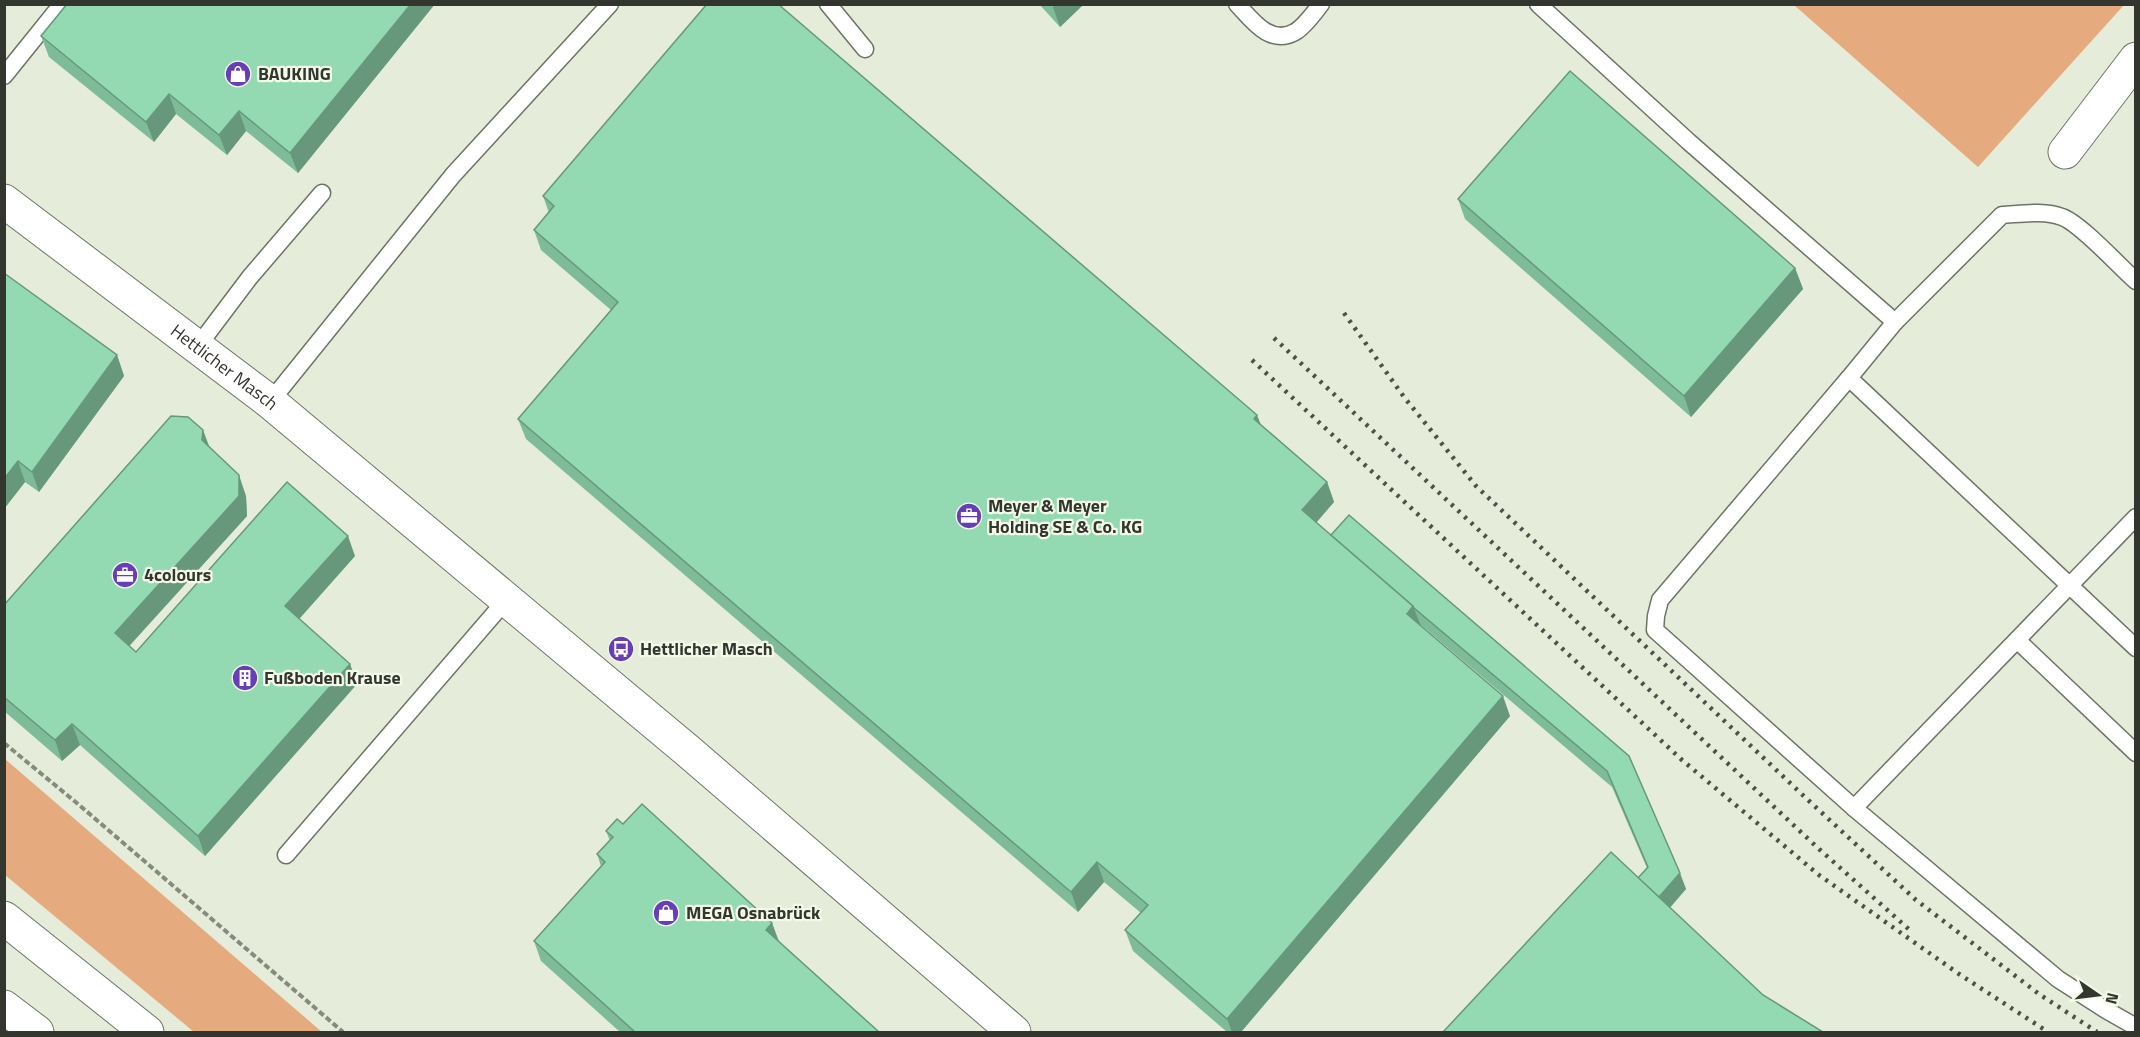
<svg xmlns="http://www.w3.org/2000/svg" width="2140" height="1037" font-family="'Titillium Web',sans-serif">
<rect width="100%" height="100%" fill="#e5edda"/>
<g fill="#e5aa7e">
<path d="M1794,5H2124L1978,167Z"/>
<path d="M5,759L322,1032H194L5,875Z"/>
</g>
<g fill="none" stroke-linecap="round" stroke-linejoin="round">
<g stroke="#6e7464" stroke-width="19">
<g id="service">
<path d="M828,4L865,49"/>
<path d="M1237,4C1252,20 1270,46 1295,32C1305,26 1314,13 1321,4"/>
<path d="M1538,4L1689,142L1895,322L1849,378L2136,648"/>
<path d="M4,76L62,4"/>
<path d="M1895,322L2002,215C2021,214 2044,210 2062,217C2080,223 2120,267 2136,281"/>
<path d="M198,346L250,277L322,193"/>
<path d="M1849,378L1660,600L1656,616L1655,630L1854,808L2136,517"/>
<path d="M270,402L453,175L610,4"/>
<path d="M2017,640L2136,753"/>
<path d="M1854,808L2058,979L2106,1010L2136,1027"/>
<path d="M286,855L507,599"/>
</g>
</g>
<g stroke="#6e7464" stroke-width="35">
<g id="minor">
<path d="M2065,152L2136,59"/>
<path id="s1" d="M4,201L270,402L688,751L1014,1032"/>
</g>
</g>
<g stroke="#6e7464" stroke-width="35">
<g id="motorway">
<path d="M4,918L147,1032"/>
<path d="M4,1007L37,1032"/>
</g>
</g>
<path stroke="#858b7e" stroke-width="4" stroke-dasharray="6 3" stroke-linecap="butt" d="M4,743L78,804L343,1032"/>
<use href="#service" stroke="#fff" stroke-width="16"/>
<use href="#minor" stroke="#fff" stroke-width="33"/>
<use href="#motorway" stroke="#fff" stroke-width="33"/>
<g stroke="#4d5148" stroke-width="4.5" stroke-dasharray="3 6" stroke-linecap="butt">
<path d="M1344,313L1404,397L1476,486L1808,800L1916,900L2039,994L2097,1032"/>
<path d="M1274,338L1819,849L1912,932"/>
<path d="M1252,360L1682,760L1819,875L1959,974L2048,1032"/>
</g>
</g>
<g fill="#7ebb98">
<path d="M67,4H435L298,173L246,131L227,155L176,114L154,142L49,57L41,36Z"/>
<path d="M1039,4H1084L1060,27Z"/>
<path d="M543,196L1261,425L1327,482L1334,502L1316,522L1331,535L1629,756L1686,889L1670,908L1443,1032L1638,878L1647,868L1612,787L1420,624L1510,716L1241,1032H1227L1133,951L1125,930L1141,913L1104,882L1078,912L526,439L518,419L611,310L541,250L534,230L549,213Z"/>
<path d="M1458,199L1795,268L1803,289L1691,417L1465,219Z"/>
<path d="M4,273L117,355L124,376L39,492L25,482L4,509Z"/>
<path d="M203,430L210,448L246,496L247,516L129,646L136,652L355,556L299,619L350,664L357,684L205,856L80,745L62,761L4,711V605Z"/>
<path d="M623,824L772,923L779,941L879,1032H620L541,961L534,941L601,866L597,854L610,841L606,831Z"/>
</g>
<g fill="#67987c">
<path d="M411,4H435L298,173L290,153Z"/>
<path d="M1055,4H1084L1060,27L1053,7Z"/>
<path d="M169,94L176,114L154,142L146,122Z"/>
<path d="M239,111L246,131L227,155L219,135Z"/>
<path d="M1795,268L1803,289L1691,417L1684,396Z"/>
<path d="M117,355L124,376L39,492L32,472Z"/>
<path d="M1257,415L1265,435L1254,419Z"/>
<path d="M203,430L210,450L202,440Z"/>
<path d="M18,461L25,482L4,509V479Z"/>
<path d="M239,475L246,496L247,516L122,654L115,633Z"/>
<path d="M1327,482L1334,502L1310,530L1302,510Z"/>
<path d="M348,536L355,556L292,627L285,606Z"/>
<path d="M1413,606L1421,626L1407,614Z"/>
<path d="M350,664L357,684L205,856L198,836Z"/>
<path d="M1503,696L1510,716L1241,1032H1232L1227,1019Z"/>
<path d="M72,724L80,745L62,761L55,740Z"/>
<path d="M1097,862L1104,882L1078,912L1071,892Z"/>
<path d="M1680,873L1686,889L1663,915L1658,899Z"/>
<path d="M772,923L779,943L766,930Z"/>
</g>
<g fill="#93d9b1" stroke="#67987c" stroke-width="1.5">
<path d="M67,4H411L290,153L239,111L219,135L169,94L146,122L41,36Z"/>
<path d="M707,4H778L1257,415L1254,419L1327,482L1302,510L1413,606L1407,614L1503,696L1227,1019L1125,930L1148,905L1097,862L1071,892L518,419L618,302L534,230L554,206L543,196Z"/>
<path d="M1570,71L1795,268L1684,396L1458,199Z"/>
<path d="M4,273L117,355L32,472L18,461L4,479Z"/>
<path d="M171,416L188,417L203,430L202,440L239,475V496L115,633L136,652L287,482L348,536L285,606L350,664L198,836L72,724L55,740L4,697V605Z"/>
<path d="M1349,515L1629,756L1680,873L1659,897L1638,878L1648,867L1607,771L1414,608L1413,606L1331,535Z"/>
<path d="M642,804L772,923L766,930L879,1032H635L534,941L605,862L597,854L613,837L606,831L617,819L623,824Z"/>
<path d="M1611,852L1763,995L1823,1032H1443Z"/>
</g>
<defs>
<g id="shop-disc" transform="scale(1.35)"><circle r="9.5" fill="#673eb6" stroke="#f3fae8"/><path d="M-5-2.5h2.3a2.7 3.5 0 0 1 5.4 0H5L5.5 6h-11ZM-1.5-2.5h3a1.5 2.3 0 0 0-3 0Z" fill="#fff"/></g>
<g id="office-disc" transform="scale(1.35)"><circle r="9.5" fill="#673eb6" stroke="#f3fae8"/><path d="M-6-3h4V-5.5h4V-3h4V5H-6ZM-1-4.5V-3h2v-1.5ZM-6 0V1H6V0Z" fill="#fff"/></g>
<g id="bus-disc" transform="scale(1.35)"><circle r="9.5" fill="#673eb6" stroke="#f3fae8"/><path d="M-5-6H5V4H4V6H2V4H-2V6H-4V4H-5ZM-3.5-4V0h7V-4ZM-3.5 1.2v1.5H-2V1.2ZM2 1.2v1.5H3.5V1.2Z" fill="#fff"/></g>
<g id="building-disc" transform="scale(1.35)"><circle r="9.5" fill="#673eb6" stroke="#f3fae8"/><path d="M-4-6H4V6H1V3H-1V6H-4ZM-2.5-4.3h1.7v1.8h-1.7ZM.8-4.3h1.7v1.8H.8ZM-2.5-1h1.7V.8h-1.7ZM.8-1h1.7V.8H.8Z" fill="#fff"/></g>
</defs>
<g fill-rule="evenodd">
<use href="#shop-disc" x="238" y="74"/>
<use href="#office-disc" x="969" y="516"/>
<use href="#office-disc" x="125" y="575"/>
<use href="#bus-disc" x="621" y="649"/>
<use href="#building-disc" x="245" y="678"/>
<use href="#shop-disc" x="666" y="913"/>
</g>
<g text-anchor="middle" stroke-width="4.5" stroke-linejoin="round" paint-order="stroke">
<g font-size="18" font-weight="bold" fill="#33362f" stroke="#f3fae8" text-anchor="start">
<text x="258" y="80">BAUKING</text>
<text x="988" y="512">Meyer &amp; Meyer<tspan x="988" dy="21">Holding SE &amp; Co. KG</tspan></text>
<text x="144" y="581">4colours</text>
<text x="640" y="655">Hettlicher Masch</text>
<text x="264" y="684">Fußboden Krause</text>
<text x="686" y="919">MEGA Osnabrück</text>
</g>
<g font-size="18" fill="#33362f" stroke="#f3fae8">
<text dy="6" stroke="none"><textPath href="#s1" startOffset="276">Hettlicher Masch</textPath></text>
</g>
</g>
<rect width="2140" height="1037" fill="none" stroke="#33362f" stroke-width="12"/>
<g transform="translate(2098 995) rotate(104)" stroke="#f3fae8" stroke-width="4.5" paint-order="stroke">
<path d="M0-4.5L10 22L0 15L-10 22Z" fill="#33362f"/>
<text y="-9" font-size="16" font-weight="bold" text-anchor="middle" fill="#33362f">N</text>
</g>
</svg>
